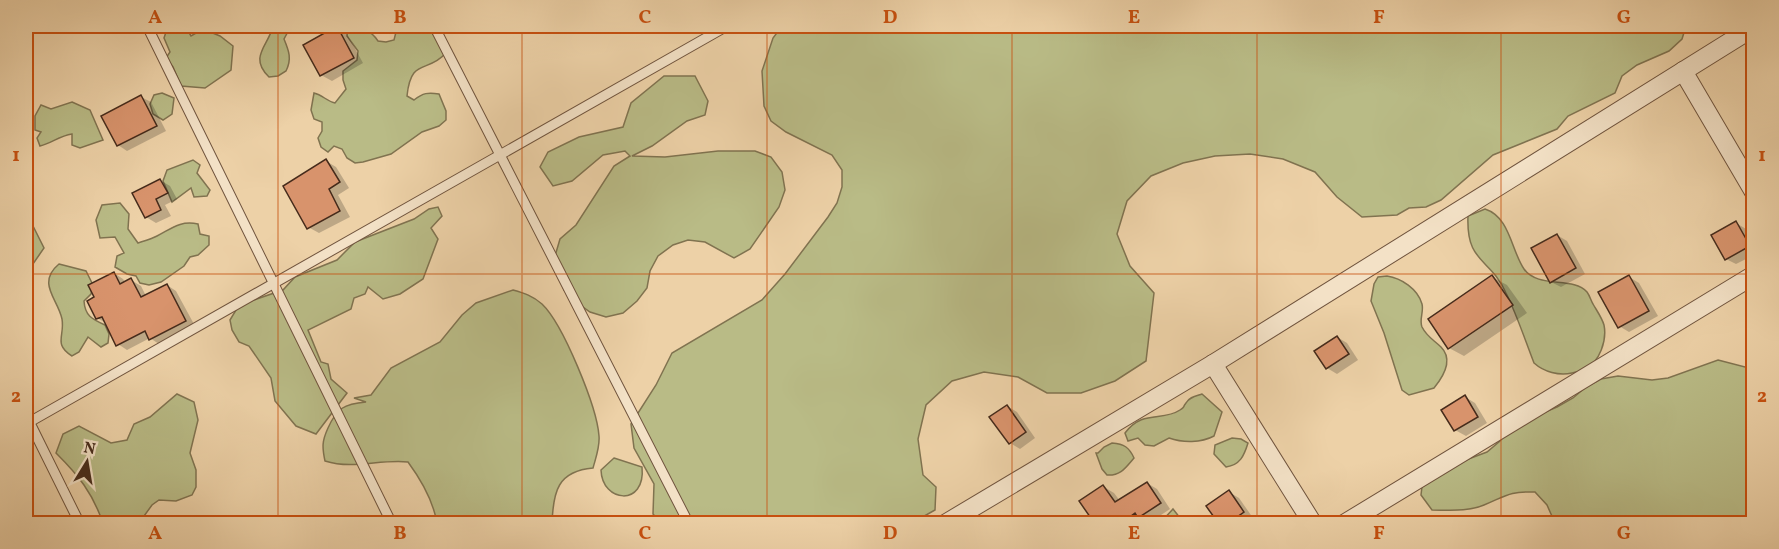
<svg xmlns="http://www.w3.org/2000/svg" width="1779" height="549" font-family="Vollkorn,serif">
<rect width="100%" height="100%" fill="#edd1a7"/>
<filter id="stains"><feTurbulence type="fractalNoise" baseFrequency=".00333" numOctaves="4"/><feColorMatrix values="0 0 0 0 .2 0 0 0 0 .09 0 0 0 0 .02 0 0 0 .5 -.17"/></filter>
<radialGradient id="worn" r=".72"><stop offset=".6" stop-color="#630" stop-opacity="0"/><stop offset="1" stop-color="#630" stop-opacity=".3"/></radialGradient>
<g fill="#b9bb86" stroke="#807350" stroke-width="1.5">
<path d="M168,26H185L191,36L203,29L220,36L233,46L231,70L205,88L181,86L173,67L166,58L170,52L164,38Z"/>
<path d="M273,26H291L284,39C289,51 292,59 286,71L278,76L269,77C248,57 269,45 273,26Z"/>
<path d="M393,26H418L424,30L432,32L446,53C427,74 411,57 407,96L414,100C423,93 428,92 439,94L446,111V120L439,126L422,132L391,154L363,162L355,163L347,158L342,149L334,146L328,152L321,147L318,138L322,131V122L314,119L311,110L314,93C323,95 326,101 335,103L346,89L343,80V71L357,60L358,51L347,36L348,27C361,27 370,29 378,41L386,42L394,40L396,32Z"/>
<path d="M782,26H1686L1682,39L1669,51L1637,65L1622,76L1615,93L1568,116L1557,129L1493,155L1441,200L1426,207L1409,208L1397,215L1362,217L1337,197L1315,172L1283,159L1250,154L1215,156L1183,163L1151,176L1127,201L1117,234L1130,266L1154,293L1146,361L1115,381L1081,393H1047L1018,377L984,372L952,381L926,405L918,439L923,475L936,487L935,510L912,523H661L653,514L654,484L634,448L631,424L656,385L672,353L762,300L785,274L828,217L837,203L842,187V170L832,155L786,132L771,121L764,106L762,71L773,38Z"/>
<path d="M664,76H695L708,101L705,115L687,121L652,146L632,156L665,157L718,151H755L771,157L782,172L785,190L779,207L750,249L734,258L705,242L688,240L673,245L658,256L650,271L647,288L637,301L623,313L606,317L590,312L576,302L564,290L555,256L560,239L576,225L614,166L630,156L625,151L603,155L572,181L553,186L540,167L548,152L579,137L623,127L631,103Z"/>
<path d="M162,93L174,98L172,114L163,120L153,114L150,104L154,95Z"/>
<path d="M72,102L90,110L103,140L80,148L72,145V134C59,136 52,143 40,146L37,138L41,132L35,130V116L41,105L51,109Z"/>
<path d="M193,160L200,165L197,173L210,190L207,196L194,197L191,188L172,202L163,181L167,170Z"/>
<path d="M120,203L129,214L128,229L138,243C144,241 151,239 157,236C171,229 180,220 198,224L200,234L209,236V245L198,255L190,257L184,266L161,282L149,285L140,283L136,276L127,274L115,267L117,256L124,253L115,237L100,238L96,220L102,205Z"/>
<path d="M438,207L442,216L431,228L438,239L423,279L400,294L383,299L368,287L365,294L354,298L351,309L308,330L321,362L328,364L331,379L347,393L316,434L296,426L275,401L271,378L249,346L239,342L232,330L230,320L239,305L283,290L295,277L337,260L355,242L414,219L429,209Z"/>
<path d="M1485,209C1510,217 1511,250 1524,269C1538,289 1573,276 1587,292C1590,296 1591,301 1593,304C1597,311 1602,318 1604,325C1607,340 1600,362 1585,369C1582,371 1576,372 1572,373C1559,376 1544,372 1534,363C1525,340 1517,315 1506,293C1490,257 1466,264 1468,216Z"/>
<path d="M29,218L44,248L26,274V220Z"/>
<path d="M59,264L86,271L93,285L91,294L84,301C85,316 92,319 105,325L109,334L108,343L101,347L88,337L79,352L72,356C53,344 65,336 62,319C58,299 36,283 59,264Z"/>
<path d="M1387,276C1401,278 1418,289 1422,304C1424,312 1419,319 1422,327C1427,337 1434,340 1441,347C1454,360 1443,377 1434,388L1409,395L1402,390L1384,333L1371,301L1374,284L1378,277Z"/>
<path d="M513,290C524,293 533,296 542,304C563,324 597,407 599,436C600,447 596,457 593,468C558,471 553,491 552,524L437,523C433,500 422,481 408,462C379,459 354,470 325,461C322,447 322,441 328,428C337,408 344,404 366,402L354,398L371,395L391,368L440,342L462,315L476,303Z"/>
<path d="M1718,360L1753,369V523H1555L1547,505L1535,492C1509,491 1506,496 1484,505C1468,512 1449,510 1432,510L1421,495L1423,478L1455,464L1487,452L1500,441L1510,427L1557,407L1573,398L1586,387L1601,379L1618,376L1652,380L1668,378Z"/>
<path d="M177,394L194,402L198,420L190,453L196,470V487L192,495L176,501L159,500L152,505L139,523H103C92,492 79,476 56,453L63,434L79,426L111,443L127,440L134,424L150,417Z"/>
<path d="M1202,394L1222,412L1214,436C1201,443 1183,443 1169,438L1154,446L1145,445L1138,438L1128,441L1125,433C1143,409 1162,422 1180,410C1186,406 1182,408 1186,403C1189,397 1196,396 1202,394Z"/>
<path d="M1232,438L1241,439L1248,443C1244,456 1240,465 1226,467L1214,454L1215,445Z"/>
<path d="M1112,443C1124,444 1129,447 1134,458C1126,467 1121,476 1107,475L1102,469L1096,453H1098L1104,447Z"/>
<path d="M614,458L642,467C646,507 602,503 601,470Z"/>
<path d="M1173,509L1184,523H1160Z"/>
</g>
<g fill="#0003">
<path d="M337,28L347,34L363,63L332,81L321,75Z"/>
<path d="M141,97L151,102L166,131L127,151L118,145Z"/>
<path d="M1754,116V129L1748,119Z"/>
<path d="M326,161L336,167L349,188L338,195L350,217L319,233L308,227Z"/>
<path d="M160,180L170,186L177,199L165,205L171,216L156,223L146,217Z"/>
<path d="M1736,223L1746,229L1754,242V255L1736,264L1726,259Z"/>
<path d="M1557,235L1567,241L1585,274L1561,287L1551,282Z"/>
<path d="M114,273L123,279L126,283L131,280L141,286L146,296L167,285L176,291L195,326L159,344L150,338L127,350L118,344L108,324L97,318L96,298Z"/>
<path d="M1492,277L1507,285L1527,313L1464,356L1449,348Z"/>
<path d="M1629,277L1639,283L1658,316L1629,332L1619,326Z"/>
<path d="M1337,337L1347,343L1358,360L1337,374L1327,368Z"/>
<path d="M1465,397L1475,403L1487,423L1466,436L1455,430Z"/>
<path d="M1007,406L1017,412L1035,438L1020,449L1010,443Z"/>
<path d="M1147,483L1157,489L1170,509L1149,523L1144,520L1138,524H1097L1104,487L1114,493L1120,501Z"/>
<path d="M1229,492L1239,498L1253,518L1245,524H1220Z"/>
<path d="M1440,518L1449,524H1431Z"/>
</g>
<g fill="#d8936c" stroke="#462b1b" stroke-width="1.5">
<path d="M337,26L354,58L320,76L303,45Z"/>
<path d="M141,95L157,126L117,146L101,116Z"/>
<path d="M326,159L340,182L329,189L340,211L307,229L283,186Z"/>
<path d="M160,179L168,193L156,199L161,210L145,218L132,193Z"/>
<path d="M1736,221L1750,246L1725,260L1711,235Z"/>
<path d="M1557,234L1576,268L1550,283L1531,248Z"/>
<path d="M114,272L120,284L131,278L141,297L167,284L186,321L149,340L145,331L116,346L102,317L96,319L87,301L94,297L88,285Z"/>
<path d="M1492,275L1513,305L1448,349L1428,319Z"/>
<path d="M1629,275L1649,311L1618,328L1598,292Z"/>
<path d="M1337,336L1349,354L1326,369L1314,351Z"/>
<path d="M1465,395L1478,417L1454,431L1441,410Z"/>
<path d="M1007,405L1026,432L1009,444L989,417Z"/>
<path d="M1147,482L1161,503L1138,518L1135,513L1120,524H1095L1079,501L1103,485L1115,502Z"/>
<path d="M1229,490L1244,512L1227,524H1219L1206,506Z"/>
</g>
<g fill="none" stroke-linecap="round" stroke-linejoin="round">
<g stroke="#70543e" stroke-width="11">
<g id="lane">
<path d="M147,26L392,524"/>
<path d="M434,26L689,524"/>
<path d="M26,415L80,524"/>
<path d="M26,424L727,26"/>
</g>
</g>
<g stroke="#70543e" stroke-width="20">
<g id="street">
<path d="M1683,71L1754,192"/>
<path d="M1213,364L1313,524"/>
<path d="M945,524L1213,364L1754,27"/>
<path d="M1344,524L1754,275"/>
</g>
</g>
<use href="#lane" stroke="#f3e1c6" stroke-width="9"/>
<use href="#street" stroke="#f3e1c6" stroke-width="18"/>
</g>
<path fill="none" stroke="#c8500f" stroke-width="1.5" stroke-opacity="0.55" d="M278,26V524M522,26V524M767,26V524M1012,26V524M1257,26V524M1501,26V524M26,274H1754"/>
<rect width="1779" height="549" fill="none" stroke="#edd1a7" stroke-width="66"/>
<g transform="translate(87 462) rotate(11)" stroke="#f3e1c6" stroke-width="4.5" paint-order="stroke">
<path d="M0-4.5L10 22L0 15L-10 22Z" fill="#462b1b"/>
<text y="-9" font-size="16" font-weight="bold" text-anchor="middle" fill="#462b1b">N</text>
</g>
<rect x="33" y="33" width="1713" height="483" fill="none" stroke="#c8500f" stroke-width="2"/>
<g font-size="20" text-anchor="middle" font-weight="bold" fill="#c8500f">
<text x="155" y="23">A</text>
<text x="400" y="23">B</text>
<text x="645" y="23">C</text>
<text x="890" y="23">D</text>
<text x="1134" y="23">E</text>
<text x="1379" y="23">F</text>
<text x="1624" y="23">G</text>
<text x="16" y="161">1</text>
<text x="1762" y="161">1</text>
<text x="16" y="402">2</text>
<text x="1762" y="402">2</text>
<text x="155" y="539">A</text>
<text x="400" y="539">B</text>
<text x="645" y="539">C</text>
<text x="890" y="539">D</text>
<text x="1134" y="539">E</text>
<text x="1379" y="539">F</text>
<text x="1624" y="539">G</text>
</g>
<rect width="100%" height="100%" filter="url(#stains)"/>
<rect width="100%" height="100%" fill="url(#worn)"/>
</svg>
